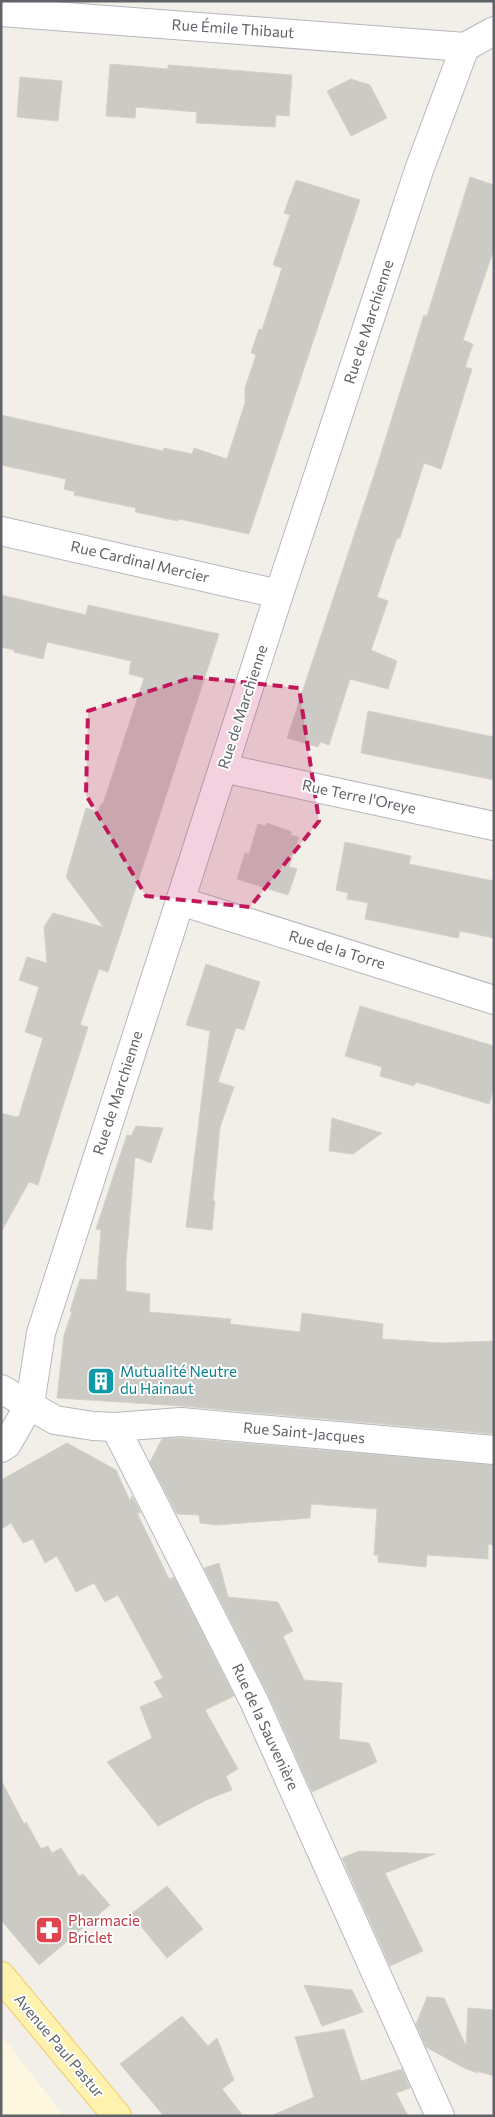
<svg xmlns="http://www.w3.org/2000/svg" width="495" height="2117" font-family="Commissioner,sans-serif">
<rect width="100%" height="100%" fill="#f1efe8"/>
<path fill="#fef7e0" d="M1,2035L64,2116H1Z"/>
<g fill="#cccac5" stroke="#d6d1c6">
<path d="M110,64L168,69V65L292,75L289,116L276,115L275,127L196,123L197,112L136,107L135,118L106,116Z"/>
<path d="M20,77L62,81L58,121L17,117Z"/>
<path d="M351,79L370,85L387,118L351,136L327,91Z"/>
<path d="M470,177L494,185V249L463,340L473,344L465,367L472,369L441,469L424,463L400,538H397L377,597L388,601L371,650L397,661L388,689L350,679L329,745L320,742L318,747L287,738L378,463L424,315L427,316Z"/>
<path d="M296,180L360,200L249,534L179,519L178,521L135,512L136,508L74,495L75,492L64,489L66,479L1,465V415L163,451L164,448L192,454L194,448L227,459L245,403V388L256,355L251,353L259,329L262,330L282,268L273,265L290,215L284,213Z"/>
<path d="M1,595L86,615L88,605L219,634L120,936L108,972L99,969L80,1025L88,1027L38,1185L29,1182L1,1232V1113L16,1117L19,1116L43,1038L25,1032L39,987L19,980L27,957L47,963L44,927L53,913L103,927L66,877L86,808L98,812L101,804H103L144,678L129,674L131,661L47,642L43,659L14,652V650L1,647Z"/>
<path d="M368,711L494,737V780L361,753Z"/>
<path d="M267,823L292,832L290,835L299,837L289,867L297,869L288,895L237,879L245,853L249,854L258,824L266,826Z"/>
<path d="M345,842L411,856L409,864L494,881V938L460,931L458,938L365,919L368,903L347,899L348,893L336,890Z"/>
<path d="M206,964L260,982L244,1030L236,1028L218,1082L234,1087L220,1127L213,1201H215L212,1230L186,1227L210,1031L186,1025Z"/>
<path d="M360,1006L494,1046V1087L489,1104L416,1082L414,1086L380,1076L382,1067L345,1056Z"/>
<path d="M332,1118L382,1133L353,1154L329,1151Z"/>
<path d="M136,1126L163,1128L151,1163L135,1157L126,1261V1291L150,1294L149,1312L231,1319L230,1324L300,1332L302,1313L383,1324L382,1339L442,1343L494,1341V1434L182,1406L57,1398L64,1335L72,1312L70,1311L80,1279L97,1280L101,1230L96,1229L127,1135L131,1136Z"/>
<path d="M181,1438L494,1465V1545L488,1544V1559L427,1555L426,1567L378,1562V1555H374L377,1509L311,1504L310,1518L216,1525L200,1523L199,1515L177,1514L150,1462L162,1439Z"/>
<path d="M67,1443L116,1470L130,1501L132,1496L141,1513H137L169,1579L174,1577L234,1696L205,1710L238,1769L226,1776L232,1790L206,1800L158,1826L107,1762L152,1738L140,1707L163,1697L154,1682L163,1678L118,1595L105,1602L94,1583L76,1592L57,1556L45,1563L33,1539L23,1543L11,1523L1,1529V1480Z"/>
<path d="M219,1563L228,1597L278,1602L293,1631L283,1636L304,1680L342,1683L339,1739L369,1743L377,1762L312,1792L268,1694L204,1568Z"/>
<path d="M1,1780L24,1824L26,1822L41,1849L48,1846L52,1853L61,1848L79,1876L83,1874L110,1905L39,1965L1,1920Z"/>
<path d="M359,1851L435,1854L385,1873L423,1951L390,1966L342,1858Z"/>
<path d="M167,1886L203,1929L167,1958L131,1914Z"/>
<path d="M304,1985L352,1990L363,2012L322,2026Z"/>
<path d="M427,1997L444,1998L466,2046L468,2008L494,2010V2076L477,2071L478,2073L464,2068L426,2047L416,2024Z"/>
<path d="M182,2016L208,2046L217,2038L234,2080L222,2089L243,2116H164L120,2064Z"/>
<path d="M344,2029L361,2081L402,2069L410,2088L396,2093L408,2116H271L314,2097L295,2037Z"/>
</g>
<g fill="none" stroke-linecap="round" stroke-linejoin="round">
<g stroke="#b5b8bc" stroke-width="30">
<g id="street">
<path d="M1,12L465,47"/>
<path d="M1,531L279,594"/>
<path d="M223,768L494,826"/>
<path d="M180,901L494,1000"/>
<path d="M1,1389L55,1420L93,1426L115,1427L181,1422L494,1450"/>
<path d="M115,1427L254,1701L440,2116"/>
<path d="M1,1448L7,1444L30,1404L41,1333L279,594L419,170L465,47L494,31"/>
</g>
</g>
<g stroke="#f2c960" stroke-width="30">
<path id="primary" d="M1,1976L117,2116"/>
</g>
<use href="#street" stroke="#fff" stroke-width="28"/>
<use href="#primary" stroke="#fff2af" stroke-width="28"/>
</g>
<path fill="#c2185b" fill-opacity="0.2" stroke="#c2185b" stroke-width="4" stroke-dasharray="10 6" stroke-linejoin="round" d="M193,677L299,688L319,821L250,907L146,896L86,795L88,711Z"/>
<defs>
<g id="building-square" transform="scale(1.4375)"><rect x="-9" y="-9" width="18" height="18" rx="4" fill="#0f9aa8" stroke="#fff"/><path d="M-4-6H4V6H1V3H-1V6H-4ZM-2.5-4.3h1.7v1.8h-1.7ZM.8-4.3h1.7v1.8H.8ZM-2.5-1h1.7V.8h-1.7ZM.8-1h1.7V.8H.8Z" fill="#fff"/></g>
<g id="pharmacy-square" transform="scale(1.4375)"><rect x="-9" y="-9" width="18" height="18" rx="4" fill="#e0444e" stroke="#fff"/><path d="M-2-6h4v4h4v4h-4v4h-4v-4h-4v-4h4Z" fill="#fff"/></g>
</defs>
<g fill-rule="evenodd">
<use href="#building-square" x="101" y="1381"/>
<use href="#pharmacy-square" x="49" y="1930"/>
</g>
<g text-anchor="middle" stroke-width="4" stroke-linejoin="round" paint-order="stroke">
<g font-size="15" fill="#5f6368" stroke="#fff">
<text transform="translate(233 29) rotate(4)" y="5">Rue Émile Thibaut</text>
<text transform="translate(369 322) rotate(-72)" y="5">Rue de Marchienne</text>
<text transform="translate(140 562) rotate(13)" y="5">Rue Cardinal Mercier</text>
<text transform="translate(243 707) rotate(-72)" y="5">Rue de Marchienne</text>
<text transform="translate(359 797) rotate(12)" y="5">Rue Terre l'Oreye</text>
<text transform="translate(337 950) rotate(17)" y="5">Rue de la Torre</text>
<text transform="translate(118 1093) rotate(-72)" y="5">Rue de Marchienne</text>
<text transform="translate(304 1433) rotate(5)" y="5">Rue Saint-Jacques</text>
<text transform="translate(265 1727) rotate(65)" y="5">Rue de la Sauvenière</text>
<text transform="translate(59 2046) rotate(50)" y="5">Avenue Paul Pastur</text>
</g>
<g font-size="15" fill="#0d838f" stroke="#fff" text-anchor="start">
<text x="120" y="1377">Mutualité Neutre<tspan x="120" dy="17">du Hainaut</tspan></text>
</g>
<g font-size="15" fill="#be3a42" stroke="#fff" text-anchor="start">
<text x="68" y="1926">Pharmacie<tspan x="68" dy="17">Briclet</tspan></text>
</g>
</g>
<rect width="495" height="2117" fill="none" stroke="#5f6368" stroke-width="5"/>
</svg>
